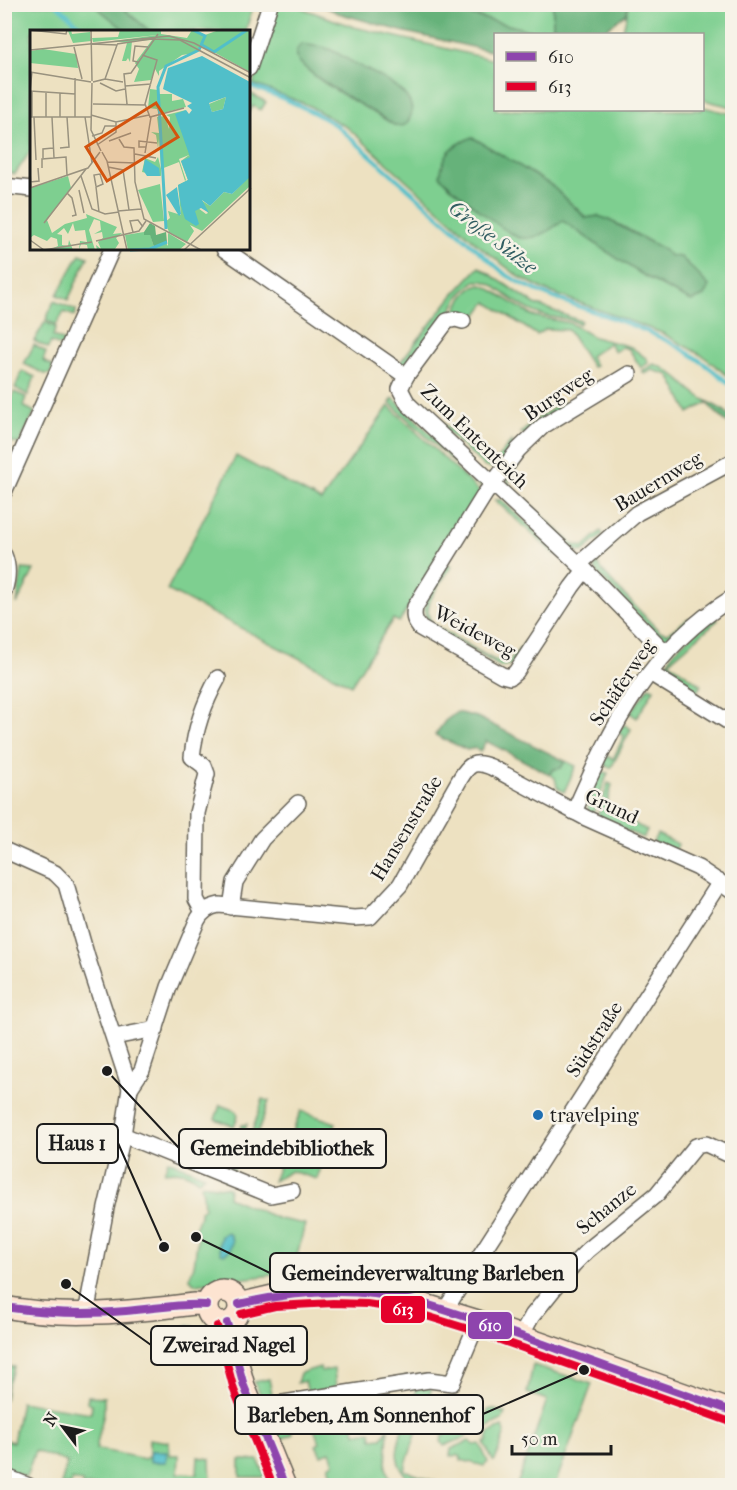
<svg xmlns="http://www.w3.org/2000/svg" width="737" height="1490" font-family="'IM FELL French Canon',serif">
<rect width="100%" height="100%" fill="#f7f3e8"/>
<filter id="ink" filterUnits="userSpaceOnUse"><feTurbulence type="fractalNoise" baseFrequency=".0167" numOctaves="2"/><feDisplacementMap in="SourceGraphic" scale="12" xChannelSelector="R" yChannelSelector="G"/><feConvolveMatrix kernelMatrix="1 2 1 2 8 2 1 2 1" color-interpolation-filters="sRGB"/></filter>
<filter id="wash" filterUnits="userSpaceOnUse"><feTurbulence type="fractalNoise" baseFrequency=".008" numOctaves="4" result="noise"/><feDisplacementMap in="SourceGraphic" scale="24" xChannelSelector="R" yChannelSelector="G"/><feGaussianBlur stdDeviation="1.35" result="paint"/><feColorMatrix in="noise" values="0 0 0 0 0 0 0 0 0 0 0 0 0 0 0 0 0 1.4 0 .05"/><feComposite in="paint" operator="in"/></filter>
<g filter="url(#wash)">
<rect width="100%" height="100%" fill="#ede1c1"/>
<g fill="#7ecf90" stroke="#4d7656" stroke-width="1.5" fill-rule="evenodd">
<path d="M4,5H253L246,31L32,32L31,150L15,174L5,171Z"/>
<path d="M277,5H297L304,9L354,27L495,60L496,110H702L703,107L732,114V379L703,356L662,333L547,291L518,276L483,249L348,128L308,105L253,84ZM302,44L359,66L383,79L394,125C367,106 312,83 296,56V52ZM472,137L551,185L587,218L598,216L620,225L661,248L671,256L688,263L704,296L692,301C645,280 605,250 563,221L518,238L449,186Z"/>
<path d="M431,5H553V34H535V32Z"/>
<path d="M629,5H732V107L703,100L702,34H622Z"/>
<path d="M250,93L266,102L261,110L253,106L249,113Z"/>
<path d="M80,254L88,257L68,300L57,295Z"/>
<path d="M479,267L535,304L581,321L579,324C566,316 553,319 539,314C522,308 505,294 491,284L483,281H475L460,295L450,313L407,369L398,365L453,295Z"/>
<path d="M481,285L486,286L533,316L570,323L594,337L631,347L647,359L648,363L641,368L629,349L622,347L615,352L609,343L590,356L595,366L592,367L568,330L546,329L537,335L487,302L475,318L469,314L456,311C460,300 469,286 481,285Z"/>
<path d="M54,301L76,310L75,316L64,312L56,325L46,320Z"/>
<path d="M45,322L56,327L53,336L64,341L62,347L51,342L48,348L34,341Z"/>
<path d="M34,345L46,352L43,361L53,366L50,374H45L24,364Z"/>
<path d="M654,364C676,370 686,391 707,401V403L689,413L669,375L652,370L645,374L642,371Z"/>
<path d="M22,371L35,377L28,395L15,388Z"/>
<path d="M410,384L413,395L484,461L487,463L497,459L512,441L514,447L495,468L485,467L415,402L408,390Z"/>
<path d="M14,392L26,397L23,406L35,412L19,444L5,440V415Z"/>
<path d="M393,398L481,481L482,488L390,403Z"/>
<path d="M563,402L566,407L527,435L521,433L537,419Z"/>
<path d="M389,406L481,493L399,622L393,619L351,685L167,590L236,456L321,501Z"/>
<path d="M515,462L518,465L509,479L510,486L573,544L583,547L601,531L603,535L582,552L574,550L509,489L506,475Z"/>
<path d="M495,500H501L558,551L555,555Z"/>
<path d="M595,561L611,581L659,631L668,633L689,618L690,621L670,639L658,636L601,577L595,569Z"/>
<path d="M448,564L452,566C442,582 416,609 435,626L492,659L501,662L510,661L525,642L528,645L512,664L501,667L431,627C414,605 436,583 448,564Z"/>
<path d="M22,569L34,570L17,604Z"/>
<path d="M714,618L718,620L669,662L701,685L695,695L667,677C659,655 699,630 714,618Z"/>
<path d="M649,687L654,689L637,718L630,713Z"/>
<path d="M625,725L631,729L611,768L606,766L604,761L607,756L613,759L624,736L618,733L622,726Z"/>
<path d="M565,761L576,766L564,792L557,787L555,778L549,774L554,769L561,768Z"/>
<path d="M600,771L608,773L598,799L593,816L589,814C585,798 593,785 600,771Z"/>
<path d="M608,783L612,785L605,809L647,830L643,838L597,817Z"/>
<path d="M657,834L678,844L675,851L653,842Z"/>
<path d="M263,1099L269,1101L247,1163L240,1161L237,1162L233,1171L226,1169L233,1153L244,1157L247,1148L241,1146L239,1150L234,1148L242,1125L247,1124L244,1133L251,1135Z"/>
<path d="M220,1105L236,1111L238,1116L234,1126L215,1119Z"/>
<path d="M301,1111L336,1123L317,1179L291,1171L273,1181Z"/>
<path d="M182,1139L223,1154L219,1166L178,1149Z"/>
<path d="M168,1160L204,1175L198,1181C187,1171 178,1170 164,1172Z"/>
<path d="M202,1184L229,1188L228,1197L279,1219L305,1224L294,1267L290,1273L195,1284L189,1278L194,1266L198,1235L194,1231L200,1216V1211L204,1208L203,1194L201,1186Z"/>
<path d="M533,1365L592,1384L555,1485H517L547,1400L527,1393Z"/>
<path d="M5,1366L14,1367L7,1386L5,1400Z"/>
<path d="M320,1367L321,1371L334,1369L336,1388L308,1393L305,1381L297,1383L300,1373Z"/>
<path d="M269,1379L273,1399L264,1401L254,1382Z"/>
<path d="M432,1387L404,1470L444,1485H414C392,1465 395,1451 404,1423H412L413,1398L416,1393V1388Z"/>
<path d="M88,1396L104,1397V1412L96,1449L145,1459L149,1455V1439L169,1442L170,1455H179L178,1473L197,1474L198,1457L210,1459L211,1485L82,1486L83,1482L72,1480L71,1485H61L67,1462L35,1451L26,1477L5,1468L4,1440L13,1442L21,1402L91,1413L92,1404L87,1403Z"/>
<path d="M351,1403L355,1433L371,1432L372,1439L382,1438L388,1429L386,1467L391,1485H314L333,1477L329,1466L334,1463L330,1452L321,1455L316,1445L320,1443L314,1429L319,1427L315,1417L309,1418L303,1410Z"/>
<path d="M492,1409L505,1413L502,1420L487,1427L484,1423L488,1410Z"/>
<path d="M285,1413L293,1434L279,1440L272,1420L275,1415Z"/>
<path d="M455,1415L469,1420L471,1424L467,1430L466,1437L444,1446L441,1441L443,1435H445L449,1430L447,1425L449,1418Z"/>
<path d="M502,1427L505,1432L495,1461H493L484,1443L487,1442L489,1433Z"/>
<path d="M469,1441L475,1445L480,1444L488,1462L484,1466L461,1460V1457L457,1455L454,1457L450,1456L451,1449Z"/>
<path d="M240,1460H258L266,1477H240Z"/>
</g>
<g fill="#66b27a" stroke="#41674b" stroke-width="1.5">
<path d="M94,5H119L150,31H126Z"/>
<path d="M321,5H431L536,32L535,34H496L495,52L401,31L338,13Z"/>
<path d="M553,5V4L629,5L626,14L599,34H559L553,26Z"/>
<path d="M302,44C311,46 321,46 329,49C339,53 348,60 358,65C374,74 424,94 409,120C406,127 401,126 394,125C376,112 301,74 296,56C295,50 298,47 302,44Z"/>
<path d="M472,137L551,185L586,218L598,216L607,219L661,248L671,256L681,257L709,286L704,296L692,301C645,280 605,250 563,221C550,230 538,240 521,238C509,237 450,187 440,176C444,152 450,147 472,137Z"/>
<path d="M707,401L725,411L732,419V427L712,409Z"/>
<path d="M457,712L477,717L565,761L561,768L554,769L549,774L486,741L480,752L475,748L467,750L435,735L445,721Z"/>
</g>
<g fill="#51bfc9" stroke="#366e72" stroke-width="1.5">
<path d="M227,1232C233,1237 233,1243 230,1250L224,1254L221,1253L219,1244L221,1236Z"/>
<path d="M189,1325C196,1327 202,1333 202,1339L171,1334L172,1332C179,1332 182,1326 189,1325Z"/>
<path d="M150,1451H167L166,1462H150Z"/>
</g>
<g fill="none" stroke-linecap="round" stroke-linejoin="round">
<g stroke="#51bfc9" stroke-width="4">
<path d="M56,4L87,32"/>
<path d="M249,86C280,96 310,109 337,126L505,274C553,304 609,312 659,337C686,349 710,367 732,386"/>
</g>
</g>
</g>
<g filter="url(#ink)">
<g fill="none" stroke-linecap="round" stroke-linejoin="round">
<g stroke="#656156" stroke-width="18">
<g id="street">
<path d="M249,68L270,4"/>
<path d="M4,186L32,189"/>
<path d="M224,249L406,376L400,389L408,404L585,570L665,652"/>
<path d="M406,376L447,321L456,319L463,321"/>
<path d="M4,492L112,249"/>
<path d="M4,555C9,567 8,579 4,591"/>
<path d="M579,564L637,513L732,462"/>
<path d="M585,570L572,587L516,672L510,677L502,675L420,628C414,620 413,616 415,607L485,494L518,450L543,426L629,374"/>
<path d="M650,673L732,724"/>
<path d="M574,812C612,726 649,649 732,598"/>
<path d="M4,850L55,873L66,884L87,957L130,1088L123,1135L106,1208L86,1314"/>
<path d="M231,907L235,882L262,839L298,803"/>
<path d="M203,912L196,899L197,813L207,774L204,766L192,757C195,728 204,703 218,678"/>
<path d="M114,1037L156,1029"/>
<path d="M130,1088L142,1070L169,987L197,921C202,911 209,907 219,905L354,918L370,917L400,885L460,779C469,764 474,760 491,767L586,818L698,868L732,891"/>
<path d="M123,1135L271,1195L292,1191"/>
<path d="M445,1310L720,882"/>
<path d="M521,1336L532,1316L573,1265L588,1250L657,1194L696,1146L706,1144L732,1156"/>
<path d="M252,1408L429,1380L452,1383L478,1321"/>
<path d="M4,1476L29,1486"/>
</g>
</g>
<g stroke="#656156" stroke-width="24">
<g id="secondary">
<circle cx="223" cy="1307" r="16"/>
<path d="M239,1304L273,1296L333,1292L368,1294L409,1300L478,1321L732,1411"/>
<path d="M4,1307C67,1319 131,1312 194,1304L206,1305"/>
<path d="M227,1323L244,1386L285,1486"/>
</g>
</g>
<use href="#street" stroke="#fff" stroke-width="15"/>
<use href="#secondary" stroke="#fde4d1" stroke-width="21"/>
<g stroke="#f7f3e8" stroke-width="12">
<g id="bus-1">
<path d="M239,1304C294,1291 354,1287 410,1300C458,1312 505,1331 552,1347C612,1369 672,1390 732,1411"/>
<path d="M4,1307C45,1313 85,1315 126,1311C153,1309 180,1303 206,1305"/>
<path d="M227,1323L244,1386L285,1486"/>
</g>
</g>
<g stroke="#f7f3e8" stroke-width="12">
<g id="bus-2">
<path d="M241,1314L275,1306L333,1303L367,1304L407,1310L475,1331L728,1421"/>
<path d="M217,1326L234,1390L273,1486"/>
</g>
</g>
<use href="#bus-1" stroke="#8e44ad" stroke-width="8"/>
<use href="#bus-2" stroke="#e4002b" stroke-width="8"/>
</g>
</g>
<circle fill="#1f6fb2" stroke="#f7f3e8" stroke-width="2" cx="538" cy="1115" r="6"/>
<g text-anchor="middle" stroke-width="5" stroke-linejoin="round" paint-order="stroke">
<g font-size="20" fill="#1c1c1c" stroke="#f7f3e8">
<text transform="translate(558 394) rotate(-34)" y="7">Burgweg</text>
<text transform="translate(475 436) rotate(44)" y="7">Zum Ententeich</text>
<text transform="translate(658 481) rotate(-31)" y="7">Bauernweg</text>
<text transform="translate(475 631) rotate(28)" y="7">Weideweg</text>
<text transform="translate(622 682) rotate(-56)" y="7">Schäferweg</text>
<text transform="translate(612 806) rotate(25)" y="7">Grund</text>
<text transform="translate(406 828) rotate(-59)" y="7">Hansenstraße</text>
<text transform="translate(594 1039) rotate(-57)" y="7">Südstraße</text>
<text transform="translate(606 1208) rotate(-39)" y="7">Schanze</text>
</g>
<g font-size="20" fill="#1c1c1c" stroke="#f7f3e8" text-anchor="start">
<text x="550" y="1122">travelping</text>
</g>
<g font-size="21" font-style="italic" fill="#315d61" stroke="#f7f3e8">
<text transform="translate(493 237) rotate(38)" y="7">Große Sülze</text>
</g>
</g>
<g transform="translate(30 30)">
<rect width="220" height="220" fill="#ede1c1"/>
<path d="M41,0L42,4L60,2L61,11L43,13L38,1ZM90,0H131V4L157,8L162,0L175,5L189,0H220V42L171,15L165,23L152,25L129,41V46L125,39L121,50L104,52L109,39L105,33L122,10L102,11L100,32L98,28L96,31H92L97,13L83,11L127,5L63,12L62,8L88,7ZM13,19L46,24L48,38L0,33V21ZM120,59L128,60V73L129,64H142V71L153,69L156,77L129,84L127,79L118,78ZM196,67L193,79L182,82L179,74ZM156,80L148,86L165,129L166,147L157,161L158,168L166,171L164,175L176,184L178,183L171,170L180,176L194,162L202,164L220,146V156L172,201L160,195L164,201L157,212L139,202L135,192L140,188L138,181L151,185L148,155L158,150L151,131L159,125L149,129L156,150L155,151L149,132L131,139V146L112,142L115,128L125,132L128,127L131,139L129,109L128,118L126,105L121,102L129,103L127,87L135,86L139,99L140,87L136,85ZM38,146L41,158L17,190L22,203L35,194L57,188L56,184L87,197L83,204L92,203L86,208L89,213L85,219L96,220H67L66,215L71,219L68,212L73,208L72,202L64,204L71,200L70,191L64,189L59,200L65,220H58L57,215L51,214L49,220L50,211L57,212L55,200L45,201L43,193L38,204L34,198L27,204L32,205V215L38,216L39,210L43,220L21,219L28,216L27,209L21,207L17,211L4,205L0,208V158ZM130,154L134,191L123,192L108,160ZM114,202L120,204L124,217L136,213L138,216V203L156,214L149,220H98L95,205Z" fill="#7ecf90"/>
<path d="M120,193L125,196L126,205L136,202L137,212L124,217L120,205H114V202Z" fill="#66b27a"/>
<path d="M172,26L220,52L221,146L202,164L194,162L180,176L172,170L179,183L171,178L165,181L169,194L166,196L155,189L151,176L148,155L158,150L151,131L160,127L145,84L156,80L159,84L162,80L157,76L162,73L133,59L138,38ZM196,67L193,79L182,82L179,73ZM115,129L129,138L130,146H117L113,140ZM147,157L151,184L149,186L136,165Z" fill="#51bfc9" fill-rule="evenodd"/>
<path fill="none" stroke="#51bfc9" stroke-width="3" d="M172,15L184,22L217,0M136,199L128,57L136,36L169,20L175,6L163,0M100,220L120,219L137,212"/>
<path fill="none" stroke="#99927f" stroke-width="1.5" d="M0,0L36,4L37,0M61,0L62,51M61,14L87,15L75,49L63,52M87,14L121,9L150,10L221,48M44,17L52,49M0,20L139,6L164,13L221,43M112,25L127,30L115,74L120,87L154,78M108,32L103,31L105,16L118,17M0,42L61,52M45,48V87M75,49L93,52M62,53L61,100L71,121M70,53L86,61L95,59M95,56L121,54M0,61L45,64M0,61L2,42M2,61V87M16,62V87M63,74L115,75M97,74L94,44L101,43L128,4M61,85L86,92L119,85M0,87H61M4,87L6,130M22,87L24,128M30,87V63M55,87L62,133M62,106L72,103L75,96H86M89,109L94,117L104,118L105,152L114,189L171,220M79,111L101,103M67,115L86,102V92M116,117H109V111L127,113M30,118L39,117L37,87M72,122L77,131L97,220M115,123L121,87M105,124L126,128M13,128V119L23,118M77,132L106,133M78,137L93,140L99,180M12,138V129L36,127L37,145M0,140L1,158M51,146L62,179L75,184L89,182M0,152L9,151L8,138M66,156L64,145L70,144L73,154L66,157L69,182M0,158L58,138L70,122M49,160L54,183M37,163L42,168L46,185L42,186M88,181L111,179M14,193L56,139M103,202L100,191L108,190L113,197M0,210L14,220L62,212M66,211L109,201L116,191M154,220L221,158"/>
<path fill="#d4530e" fill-opacity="0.15" stroke="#d4530e" stroke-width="3" d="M126,73L148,107L77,151L56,117Z"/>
<rect width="220" height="220" fill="none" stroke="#1c1c1c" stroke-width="3"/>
</g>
<path fill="none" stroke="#1c1c1c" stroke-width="2" d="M164 1247L118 1143M107 1071L179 1148M196 1237L270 1273M66 1284L151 1345M584 1370L483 1414"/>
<g fill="#1c1c1c" stroke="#f7f3e8" stroke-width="2">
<circle cx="164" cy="1247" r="6"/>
<circle cx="107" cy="1071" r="6"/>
<circle cx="196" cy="1237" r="6"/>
<circle cx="66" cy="1284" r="6"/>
<circle cx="584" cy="1370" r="6"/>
</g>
<g fill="#f7f3e8" stroke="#1c1c1c" stroke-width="2">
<rect x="37" y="1124" width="81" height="39" rx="6"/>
<rect x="179" y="1129" width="207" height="39" rx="6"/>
<rect x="270" y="1253" width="307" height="39" rx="6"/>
<rect x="151" y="1326" width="156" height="39" rx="6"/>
<rect x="235" y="1395" width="248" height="39" rx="6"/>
</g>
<g font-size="21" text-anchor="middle" font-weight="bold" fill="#1c1c1c">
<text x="77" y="1150">Haus 1</text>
<text x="282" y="1155">Gemeindebibliothek</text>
<text x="423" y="1280">Gemeindeverwaltung Barleben</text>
<text x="229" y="1352">Zweirad Nagel</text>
<text x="359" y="1422">Barleben, Am Sonnenhof</text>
</g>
<g stroke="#f7f3e8" stroke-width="2">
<rect x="380" y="1295" width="46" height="29" rx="6" fill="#e4002b"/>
<rect x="467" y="1311" width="46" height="29" rx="6" fill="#8e44ad"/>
</g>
<g font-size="16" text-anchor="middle" font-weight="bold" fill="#fff">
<text x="403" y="1315">613</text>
<text x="490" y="1331">610</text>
</g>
<rect width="737" height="1490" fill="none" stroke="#f7f3e8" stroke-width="24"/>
<rect x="494" y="33" width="210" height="78" fill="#f7f3e8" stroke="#9f9d96" stroke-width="1.5"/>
<rect x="506" y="52" width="30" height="9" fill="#8e44ad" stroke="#9f9d96" stroke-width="1.5"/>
<text x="548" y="63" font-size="18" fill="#1c1c1c">610</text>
<rect x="506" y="82" width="30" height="9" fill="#e4002b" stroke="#9f9d96" stroke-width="1.5"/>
<text x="548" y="93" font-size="18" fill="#1c1c1c">613</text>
<g transform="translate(63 1427) rotate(302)" stroke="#f7f3e8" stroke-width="4.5" paint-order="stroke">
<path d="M0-4.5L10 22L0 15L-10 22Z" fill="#1c1c1c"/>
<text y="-9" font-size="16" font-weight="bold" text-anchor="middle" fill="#1c1c1c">N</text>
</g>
<path d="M512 1445v9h99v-9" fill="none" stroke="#1c1c1c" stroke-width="3"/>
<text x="521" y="1445" font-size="18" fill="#1c1c1c" stroke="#f7f3e8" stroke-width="4.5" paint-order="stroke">50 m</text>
</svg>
